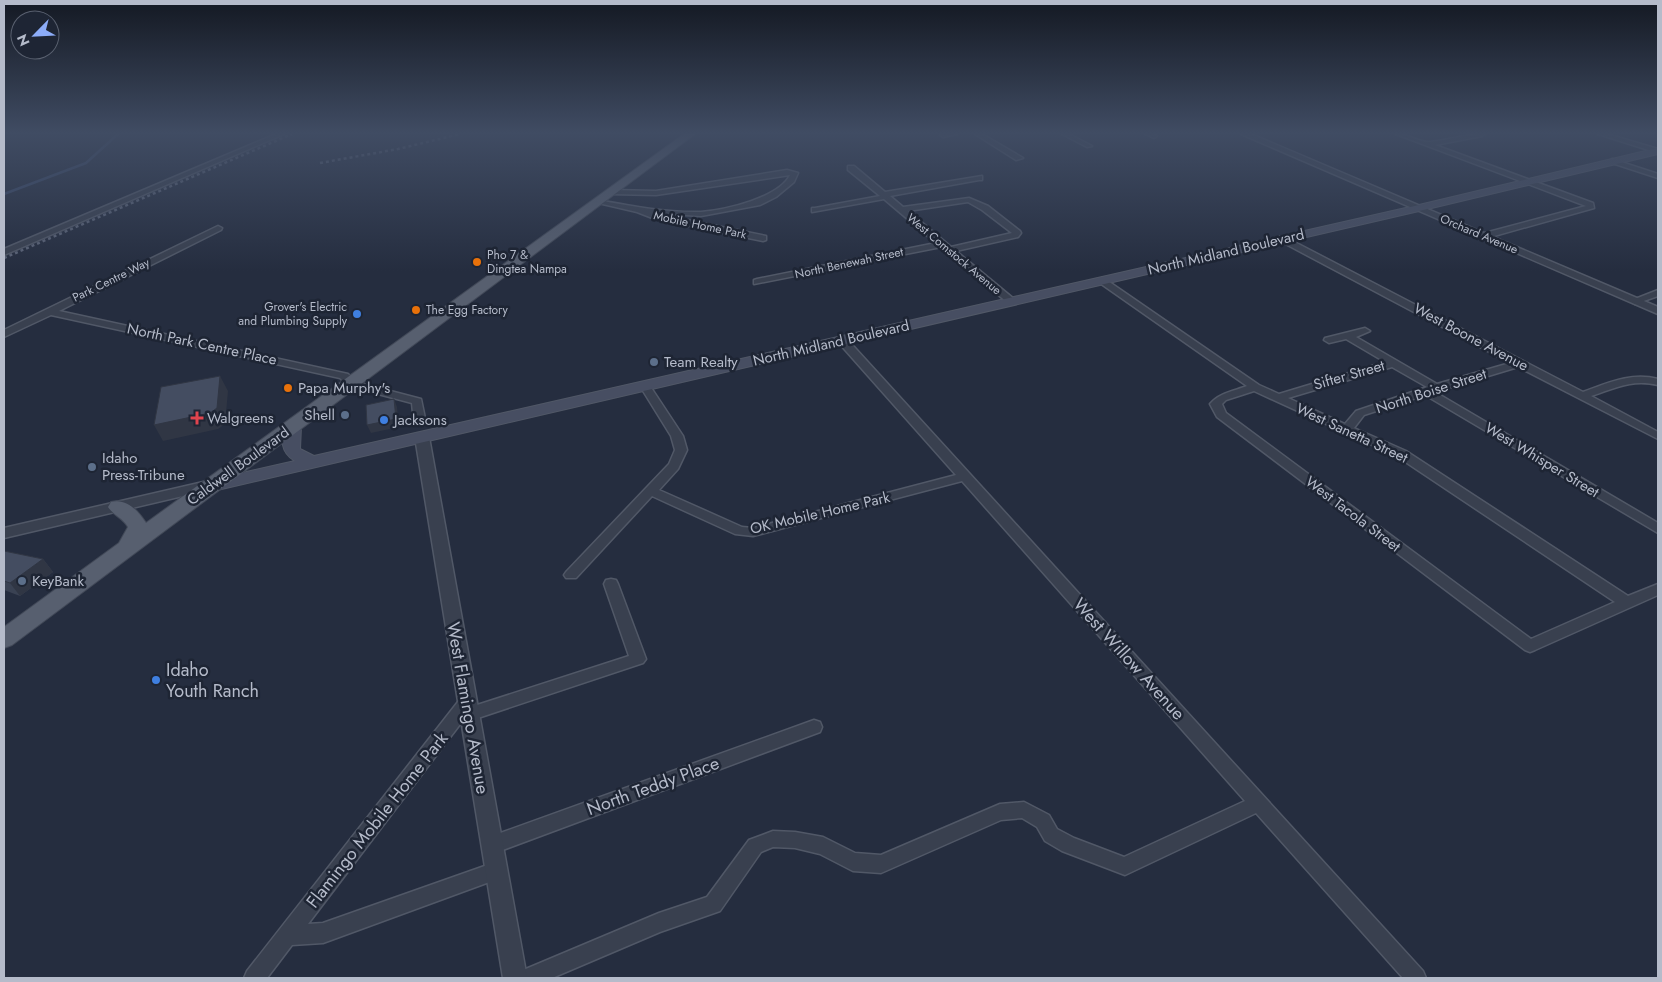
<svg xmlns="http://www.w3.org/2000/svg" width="1662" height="982" font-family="Jost,sans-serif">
<rect width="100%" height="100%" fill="#252d3f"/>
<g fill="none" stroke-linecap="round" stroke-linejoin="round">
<path stroke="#3a4968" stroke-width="2.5" d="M4,194L86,163L118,134"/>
<g stroke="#515867" stroke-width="3">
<g id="minor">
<path d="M276,134H284L4,255V249Z"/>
<path d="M941,134H957L943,137L940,135Z"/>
<path d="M975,134H982L1023,158L1016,160Z"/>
<path d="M1062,134H1069L1092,146L1087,147Z"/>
<path d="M1145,134H1153L1157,136L1154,138Z"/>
<path d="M1396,134C1408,133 1418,143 1430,142C1449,140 1466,134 1485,134L1482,136L1435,145L1593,203L1594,208L1487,238H1481V234L1586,206Z"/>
<path d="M1598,134H1607L1658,149V153Z"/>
<path d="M1612,159L1658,174V178L1612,163Z"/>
<path d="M848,166H854L885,192L982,176V180H979L890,196L903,207L969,198L988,206L1020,231L1021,233L1018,237L956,251L1014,299V303H1008L941,247L754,284V280L757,279L936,243L884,199L812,212V208H815L880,196L848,170ZM968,202L982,210L1012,233L951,247L908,211Z"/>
<path d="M787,170L798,173L794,182L776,197L760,205L701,216L653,213L766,236V240L763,241L655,219L637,212L594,202L598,200C630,206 668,213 701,212C725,210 779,198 790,175L656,195L611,194L607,192L611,190L656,191Z"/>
<path d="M218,226L222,228L221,230L59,311L348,374L356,382L421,399L426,423L424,425H416L414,423L412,403L348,386L340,378L51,315L4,337V330Z"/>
<path d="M1283,236L1583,392C1608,383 1631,372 1658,379V385C1631,379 1616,388 1591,396L1658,432V439L1518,367L1435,392L1658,523V533L1425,395L1364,415L1354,428L1406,451L1628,596L1658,584V595L1535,650L1530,652L1525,650L1217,417L1210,404C1219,393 1234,391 1247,386L1097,281L1102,278L1105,279L1259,385L1279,394L1385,362L1346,339L1329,343L1324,340L1325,338L1365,328L1370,331L1356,337L1437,384L1510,363L1280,241V237ZM1392,367L1427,387L1356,411L1345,424L1288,398ZM1254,391L1398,457L1615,602L1531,639L1226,413L1222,404L1226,400Z"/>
<path d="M1658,290V296L1635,304L1630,301Z"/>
<path d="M842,337L846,338L1423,971L1426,978H1403L1256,813L1125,875L1062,851L1045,841L1037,827L1022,818L1001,820L881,873L853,871L820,854L795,848L773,847L761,852L720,911L660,932L552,978H518L521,971L659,913L707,897L749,840L773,831L795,832L823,837L855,853L881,855L1000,804L1024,802L1049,815L1057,829L1074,838L1124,857L1245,801L962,481L753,536L735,534L652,496L576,578H566L564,575L566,572L669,464L675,450L671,436L640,386L641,384L645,383L650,386L683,436L687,450L678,469L659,490L742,527L753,528L956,475L838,342L837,340Z"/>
<path d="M611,579L616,580L618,584L646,659L643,663L469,721L464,719L308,924L323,923L496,862L503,865L505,871L503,877L323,943L292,945L267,978H244L247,971L461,698L467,696L473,698L475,703L474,706L629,656L604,584L606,580Z"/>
<path d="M814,720L820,722L822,727L820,732L492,854L486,851L483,845L486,839L492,836Z"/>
</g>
</g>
<g stroke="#515867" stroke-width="3">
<g id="tertiary">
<path d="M1241,134H1251L1658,307V314Z"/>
<path d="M422,433L429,437L527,978H503L415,437Z"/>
<path d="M212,480L217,482L219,485L217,488L4,538V528Z"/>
</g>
</g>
<g stroke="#515867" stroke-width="2">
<path id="secondary" d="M1658,148V154L1419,211L213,491L207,489L204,485L207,481L295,461C281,453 279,437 287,424H299L301,427L300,449L314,456L1419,205Z"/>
</g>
<g stroke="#424958" stroke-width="2">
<path id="primary" d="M684,134H695L12,645L4,648V627L119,543L128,527C123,518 113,515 108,507L111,502C127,498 138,511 146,523Z"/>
</g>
<use href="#minor" fill="#39404f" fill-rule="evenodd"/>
<use href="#tertiary" fill="#39404f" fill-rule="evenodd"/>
<use href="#secondary" fill="#474e62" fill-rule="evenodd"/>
<use href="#primary" fill="#575f6f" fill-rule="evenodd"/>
<g stroke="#5b6376" stroke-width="2.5" stroke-dasharray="3 3" stroke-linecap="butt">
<path d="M320,163L398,149L460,134"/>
<path d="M4,258L292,134"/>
</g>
</g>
<path fill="#3a4253" d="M4,551L43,559L53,572L20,596L4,590Z"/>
<g fill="#303644">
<path d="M220,376L228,391L225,424L218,429L163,441L154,425Z"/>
<path d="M394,399L397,407L399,427L371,433L367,425Z"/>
<path d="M43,559L53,572L20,596L10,583Z"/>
</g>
<g fill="#444d61" stroke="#303644">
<path d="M220,376L217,408L210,413L154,425L161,387Z"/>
<path d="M394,399L396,419L367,425L366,405Z"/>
<path d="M4,551L43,559L10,583L4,581Z"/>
</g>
<linearGradient id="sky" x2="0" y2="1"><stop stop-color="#141923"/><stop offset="0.49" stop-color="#404c63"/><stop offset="1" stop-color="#404c63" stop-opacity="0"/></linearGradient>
<rect width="1662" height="271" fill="url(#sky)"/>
<g fill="#e8710a" stroke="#1e2534" stroke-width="2">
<circle cx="477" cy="262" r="5"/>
<circle cx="416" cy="310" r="5"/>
<circle cx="288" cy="388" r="5"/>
</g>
<g fill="#3f7fe0" stroke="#1e2534" stroke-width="2">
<circle cx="357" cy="314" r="5"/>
<circle cx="384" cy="420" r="5"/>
<circle cx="156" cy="680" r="5"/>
</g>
<g fill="#5c6f8a" stroke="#1e2534" stroke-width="2">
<circle cx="654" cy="362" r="5"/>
<circle cx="345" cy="415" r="5"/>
<circle cx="92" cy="467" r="5"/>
<circle cx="22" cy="581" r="5"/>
</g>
<path fill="#e0444e" stroke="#1e2534" stroke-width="2" d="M194.5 410.5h5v5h5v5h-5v5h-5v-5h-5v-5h5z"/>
<g text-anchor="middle" stroke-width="5" stroke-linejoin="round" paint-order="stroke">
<g font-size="12" fill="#b5bbca" stroke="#1e2534">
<text transform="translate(700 225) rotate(12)" y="4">Mobile Home Park</text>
<text transform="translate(1479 234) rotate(23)" y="4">Orchard Avenue</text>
<text transform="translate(954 254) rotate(40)" y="4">West Comstock Avenue</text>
<text transform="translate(849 263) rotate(-12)" y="4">North Benewah Street</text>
<text transform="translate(111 280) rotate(-26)" y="4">Park Centre Way</text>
</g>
<g font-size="12" fill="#b5bbca" stroke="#1e2534" text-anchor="start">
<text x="487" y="259">Pho 7 &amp;<tspan x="487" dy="14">Dingtea Nampa</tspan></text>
<text x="347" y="311" text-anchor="end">Grover's Electric<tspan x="347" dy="14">and Plumbing Supply</tspan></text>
<text x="426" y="314">The Egg Factory</text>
</g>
<g font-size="15" fill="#b5bbca" stroke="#1e2534">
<text transform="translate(1226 252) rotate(-13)" y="5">North Midland Boulevard</text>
<text transform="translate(1471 337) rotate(28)" y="5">West Boone Avenue</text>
<text transform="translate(831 343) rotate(-13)" y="5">North Midland Boulevard</text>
<text transform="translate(202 344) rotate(12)" y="5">North Park Centre Place</text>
<text transform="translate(1349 375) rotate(-16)" y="5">Sifter Street</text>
<text transform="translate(1431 391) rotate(-18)" y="5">North Boise Street</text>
<text transform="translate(1352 433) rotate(25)" y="5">West Sanetta Street</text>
<text transform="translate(1542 460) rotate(31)" y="5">West Whisper Street</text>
<text transform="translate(238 466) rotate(-36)" y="5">Caldwell Boulevard</text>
<text transform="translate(820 513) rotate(-13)" y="5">OK Mobile Home Park</text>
<text transform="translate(1353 514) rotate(37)" y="5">West Tacola Street</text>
</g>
<g font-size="15" fill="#b5bbca" stroke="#1e2534" text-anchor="start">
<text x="664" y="367">Team Realty</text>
<text x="298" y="393">Papa Murphy's</text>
<text x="335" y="420" text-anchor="end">Shell</text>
<text x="207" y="423">Walgreens</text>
<text x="394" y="425">Jacksons</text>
<text x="102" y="463">Idaho<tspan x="102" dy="17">Press-Tribune</tspan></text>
<text x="32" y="586">KeyBank</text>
</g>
<g font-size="18" fill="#b5bbca" stroke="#1e2534">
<text transform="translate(1129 659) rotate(48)" y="6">West Willow Avenue</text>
<text transform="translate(468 708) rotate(80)" y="6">West Flamingo Avenue</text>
<text transform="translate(653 786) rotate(-20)" y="6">North Teddy Place</text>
<text transform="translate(377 820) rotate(-52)" y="6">Flamingo Mobile Home Park</text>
</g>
<g font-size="18" fill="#b5bbca" stroke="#1e2534" text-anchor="start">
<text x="166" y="676">Idaho<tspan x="166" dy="21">Youth Ranch</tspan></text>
</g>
</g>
<rect width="1662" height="982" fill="none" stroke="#b5bbca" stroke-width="10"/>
<g transform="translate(35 35) rotate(246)"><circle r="24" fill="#1e2534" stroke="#5a6170"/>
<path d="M0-4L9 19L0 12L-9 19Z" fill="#8cacf8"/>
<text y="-8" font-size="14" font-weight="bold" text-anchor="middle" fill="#b5bbca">N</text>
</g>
</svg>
